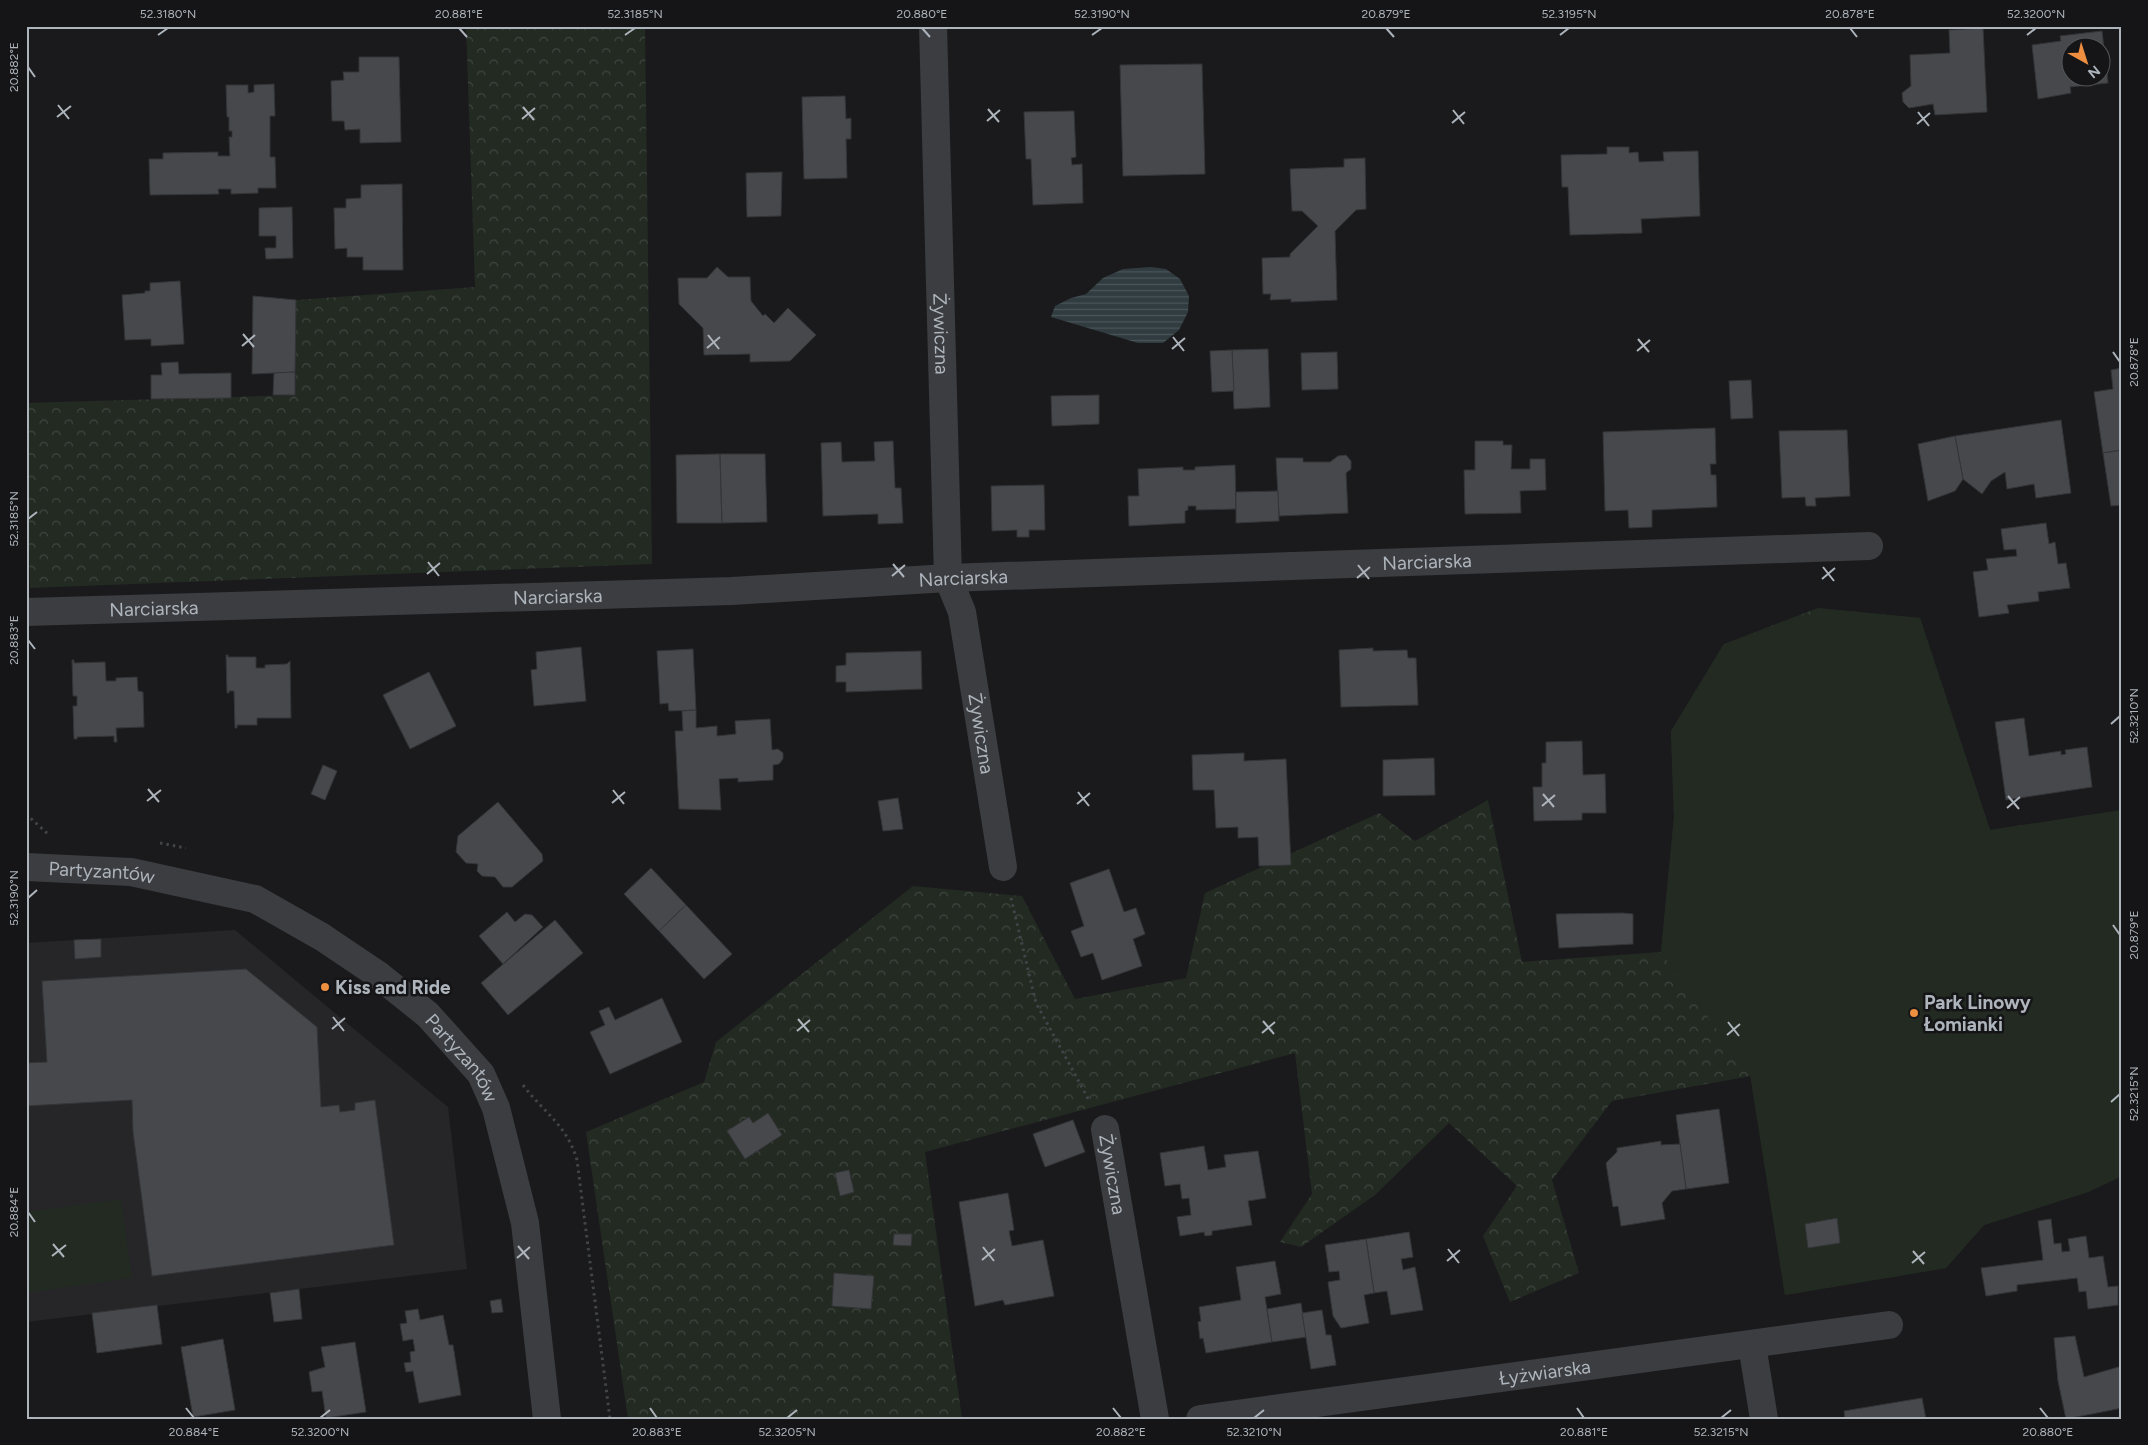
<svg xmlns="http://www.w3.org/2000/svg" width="2148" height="1445" font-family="Figtree,sans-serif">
<defs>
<pattern id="forest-crowns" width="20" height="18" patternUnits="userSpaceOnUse" patternTransform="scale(1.25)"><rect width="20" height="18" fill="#222a22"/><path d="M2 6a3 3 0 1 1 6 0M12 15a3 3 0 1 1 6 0" fill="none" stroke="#3f4640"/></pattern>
<pattern id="water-rules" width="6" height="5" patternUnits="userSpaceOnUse" patternTransform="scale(1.25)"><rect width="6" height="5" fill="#303c40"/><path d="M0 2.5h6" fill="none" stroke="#4b565a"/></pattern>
</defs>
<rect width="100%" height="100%" fill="#1a1a1c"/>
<path fill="#262629" d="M235,930L448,1107L467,1269L26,1322V943Z"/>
<g fill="url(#forest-crowns)">
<path d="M466,26H645L652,564L30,588L26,403L295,395L296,300L475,287Z"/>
<path d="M1818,608L1920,618L1990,830L2122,810V1176L2088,1192L1984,1225L1946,1268L1785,1295L1751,1076L1612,1101L1552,1180L1579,1273L1510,1302L1483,1236L1517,1186L1449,1123L1375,1195L1301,1247L1280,1242L1312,1194L1295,1053L925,1152L962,1419H628L586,1132L704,1082L716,1042L913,886L1022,896L1075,999L1186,978L1205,893L1379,813L1415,841L1488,800L1522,962L1661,952L1674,817L1671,731L1724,644Z"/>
</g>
<g fill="#222a22">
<path d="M1826,609L1920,618L1990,830L2122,810V1176L2088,1192L1984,1225L1946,1268L1785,1295L1750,1075L1661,952L1674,817L1671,731L1724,644Z"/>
<path d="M121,1199L132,1278L26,1293V1212Z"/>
</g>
<path fill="url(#water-rules)" d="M1151,267L1166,269L1180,279L1189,296L1188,312L1179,330L1163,343H1138L1051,317L1055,306L1071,298L1086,294L1103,278L1123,269Z"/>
<g fill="#47484c" stroke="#343538" fill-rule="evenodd">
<path d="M1983,28L1987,112L1935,115L1933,104L1909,108L1903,102L1902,93L1911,86L1910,55L1950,53L1949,30Z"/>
<path d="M2102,31L2108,83L2070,87L2071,93L2038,99L2032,45L2061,41L2060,36ZM2070,48H2100V78H2070Z"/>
<path d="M359,57H399L401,142L360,143V129L345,130L344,121H332L331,81L344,80L343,72H359Z"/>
<path d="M1202,64L1205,174L1123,176L1120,65Z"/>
<path d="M274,84L275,116H270V157H275L276,188H258V193L231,194V189H218L219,194L150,195L149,159H163V153L218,152V156H230L229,137H232V131H229V117H227L226,85H248V93L254,92V85Z"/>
<path d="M845,96L846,119L851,118V139H846L847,178L804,179L802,97Z"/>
<path d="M1074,111L1076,157L1071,158L1072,165L1082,164L1083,203L1033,205L1031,159H1026L1024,112Z"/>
<path d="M1607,147H1629V153L1638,152L1639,162L1664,161L1663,152L1698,151L1700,216L1641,219L1642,233L1570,235L1568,187H1562L1561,155L1607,154Z"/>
<path d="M1365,158L1366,209L1356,210L1335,231L1337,300L1291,302V299L1270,300L1271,294H1263L1262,258L1290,257V254L1318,226L1302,211H1292L1290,169L1344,167V159Z"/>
<path d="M782,172L781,216L747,217L746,173Z"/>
<path d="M402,184L403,270H363V257H347V248L335,249L334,208H346V199L361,198V185Z"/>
<path d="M292,207L293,258L266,259L265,248H276V236H259V208Z"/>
<path d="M717,267L728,277H750L751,301L763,316L765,314L774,323L788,308L816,335L790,361L750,362V354L704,355L703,328L679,304L678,278H707Z"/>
<path d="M180,281L184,344L151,346V339L125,340L122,295L145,293V291H150V283Z"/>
<path d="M253,296L296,300L295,372L252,374Z"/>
<path d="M1268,349L1270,407L1234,409L1232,350Z"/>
<path d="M1232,350L1234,391L1212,392L1210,351Z"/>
<path d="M1337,352L1338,389L1302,390L1301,353Z"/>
<path d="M178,362L179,374L231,373V398L151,399V375H162L161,363Z"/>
<path d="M2122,368V450L2103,453L2094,392L2113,389L2111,370Z"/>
<path d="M295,372V395H273L274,373Z"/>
<path d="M1751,380L1753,418L1731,419L1729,381Z"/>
<path d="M1099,395V424L1052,426L1051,396Z"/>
<path d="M2061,420L2071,493L2036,498L2034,484L2007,489L2005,472L1991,481L1982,494L1963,479L1955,436Z"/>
<path d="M1715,428L1716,464H1710L1711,475H1716L1717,507L1652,510V527L1629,528L1628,510L1605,511L1603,432Z"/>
<path d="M1847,430L1850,496L1815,498L1816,506H1806L1805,497L1782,498L1779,431Z"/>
<path d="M1955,436L1963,479L1955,491L1928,501L1918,444Z"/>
<path d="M893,441L895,488H901L903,523L878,524V514L823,516L821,443L841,442L842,462L875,461L874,442Z"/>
<path d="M1475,441H1503V445H1512L1511,469H1530V459H1545L1546,490L1520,491L1521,513L1465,514L1464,470H1475Z"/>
<path d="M2122,450V505L2111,506L2103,453Z"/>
<path d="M720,454L722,523H677L676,455Z"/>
<path d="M720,454H765L767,522L722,523Z"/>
<path d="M1346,455L1351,461V469L1346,473L1348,513L1279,516L1276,458H1303V462H1330L1338,456Z"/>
<path d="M1235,465L1236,509L1196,510V506H1188V510L1185,511V523L1129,526L1128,496H1139L1138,469L1183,467V470H1195V467Z"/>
<path d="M1044,485L1045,530H1029V537H1017V530L992,531L991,486Z"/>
<path d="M1278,491L1279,521L1236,523V492Z"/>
<path d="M2046,523L2049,544L2055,542L2058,564L2066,563L2070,588L2038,592L2039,601L2007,605L2009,613L1979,617L1973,572L1988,570L1986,559L2017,556L2016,549L2004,550L2001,529Z"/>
<path d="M581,647L586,701L534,706L531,670L537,669L536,652Z"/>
<path d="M1373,648V651L1407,650L1408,658H1416L1418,705L1341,707L1339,650Z"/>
<path d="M693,649L696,710L669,711L668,703L660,704L657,651Z"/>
<path d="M921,651L922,689L846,692V682H836V666L846,665V653Z"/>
<path d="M226,655H228V657H256V668H265V665L287,664L290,661L291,718H257V725H237V728H235L234,691H229V693H227Z"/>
<path d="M72,660H74V663L105,662L106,681H116V678L137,677L138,691L143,692L144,727L116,728L117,742H114V736L77,737V739H74L73,706H77V696H73Z"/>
<path d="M429,672L456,726L410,749L383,695Z"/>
<path d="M696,710V728L717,726V736L736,734L735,721L770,719L772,750L778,749L783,753V759L779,764L773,765V780L738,782V778L719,779L721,810L679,809L675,731H683L682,711Z"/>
<path d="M2024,718L2029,756L2061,751V755L2066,754L2065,750L2087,747L2092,787L2006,800L1995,722Z"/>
<path d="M1582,741L1583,775L1605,774L1606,813H1582V820L1534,821L1533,787H1542V763H1546V742Z"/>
<path d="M1244,753V761L1286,759L1291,865L1259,866L1258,837L1238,838V827L1216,828L1214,790H1193L1192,755Z"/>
<path d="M1434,758L1435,795L1383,796V760Z"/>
<path d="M323,765L337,771L325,800L311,794Z"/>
<path d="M898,798L903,829L883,831L878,801Z"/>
<path d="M498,802L542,854L543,861L512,887H503L495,877L482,876L477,871L478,864L466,863L456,852L458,836Z"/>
<path d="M651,868L686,905L659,931L624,894Z"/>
<path d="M1109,869L1124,912L1136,908L1145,934L1133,939L1142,966L1102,980L1093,953L1081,957L1071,931L1084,926L1070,883Z"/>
<path d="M686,905L732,954L704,979L659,931Z"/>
<path d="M507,912L515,922L525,914L532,915L543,927L503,964L479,936Z"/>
<path d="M1623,913L1633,914V944L1559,948L1556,914Z"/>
<path d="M555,920L583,953L508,1015L481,983Z"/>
<path d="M101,939V957L75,959L74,940Z"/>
<path d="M246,969L317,1027L321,1107L339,1105L340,1112L355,1110V1103L375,1100L394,1245L152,1276L133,1132L132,1100L26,1106V1063L47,1062L42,981Z"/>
<path d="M662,998L682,1042L610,1074L590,1032L605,1025L599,1011L609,1007L615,1020Z"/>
<path d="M1719,1109L1729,1183L1686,1189L1676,1115Z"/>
<path d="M768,1113L782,1135L745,1159L727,1131L749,1117L753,1123Z"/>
<path d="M1073,1120L1085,1152L1045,1167L1033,1134Z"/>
<path d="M1661,1141V1145L1680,1144L1686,1189L1672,1191L1662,1203L1665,1219L1621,1226L1618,1206L1613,1207L1606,1163L1617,1152V1148Z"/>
<path d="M1204,1146L1208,1170L1226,1167L1224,1155L1258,1151L1266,1198L1248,1201L1252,1225L1212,1231V1235L1205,1236L1204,1232L1180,1236L1177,1217L1191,1215L1189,1198L1182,1199L1180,1184L1165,1186L1160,1153Z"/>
<path d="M849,1170L854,1192L840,1196L835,1173Z"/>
<path d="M1008,1193L1014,1230L1009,1231L1012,1246L1043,1240L1054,1296L1005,1305L1003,1300L975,1306L959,1202Z"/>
<path d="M1837,1218L1840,1243L1808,1248L1805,1224Z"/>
<path d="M2051,1219L2054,1244L2061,1243L2062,1252L2070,1251L2068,1239L2086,1236L2089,1258L2103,1256L2108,1287L2118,1286V1305L2088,1309L2086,1291L2079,1292L2077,1278L2017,1285V1291L1986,1296L1981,1268L2043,1260L2038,1221Z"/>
<path d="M1409,1232L1413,1257L1401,1259L1403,1270L1415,1267L1423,1310L1391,1315L1387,1291L1374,1293L1366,1239Z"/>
<path d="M894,1234H912L911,1246L893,1245Z"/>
<path d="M1366,1239L1374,1293L1364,1295L1369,1323L1341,1328L1333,1316L1328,1282L1340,1280L1339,1271L1329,1272L1325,1245Z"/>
<path d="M1275,1261L1281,1294L1265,1297L1272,1342L1206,1353L1203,1338L1200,1339L1198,1322L1201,1321L1199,1307L1241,1300L1236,1267Z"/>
<path d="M834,1273L874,1276L871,1309L832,1306Z"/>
<path d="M299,1289L302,1319L274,1322L270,1293Z"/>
<path d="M501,1299L503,1312L492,1313L490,1301Z"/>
<path d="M1301,1303L1306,1337L1272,1342L1267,1309Z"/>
<path d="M157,1305L162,1344L97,1353L92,1313Z"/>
<path d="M418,1309L420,1320L443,1315L449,1345H453L461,1395L419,1403L413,1371L406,1372L404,1363L411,1362L410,1352L415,1351L413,1339L403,1341L400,1324L407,1323L405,1311Z"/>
<path d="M1322,1310L1326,1335H1331L1336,1365L1311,1369L1302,1313Z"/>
<path d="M2075,1336L2084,1377L2122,1366V1408L2066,1419L2058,1381L2054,1338Z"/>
<path d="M223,1339L235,1410L193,1417L181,1347Z"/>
<path d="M355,1342L366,1412L326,1418L322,1391L312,1392L309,1372L325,1367L321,1347Z"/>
<path d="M1922,1398L1926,1419H1845L1844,1411Z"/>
</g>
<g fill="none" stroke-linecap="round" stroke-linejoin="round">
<g stroke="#414448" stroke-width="3" stroke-dasharray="2.5 4" stroke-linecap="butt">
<path d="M26,814L49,835"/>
<path d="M160,843L186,848"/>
<path d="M1011,898L1036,1003L1090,1102"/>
<path d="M523,1085C543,1112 567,1125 577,1160L610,1419"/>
</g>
<g stroke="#3b3d41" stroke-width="28">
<path id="s1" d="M933,26L948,578L962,612L1003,867"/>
<path id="s2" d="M26,612L732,591L948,578L1869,546"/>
<path id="s3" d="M26,867L131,872L255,899L322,937L377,974L428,1015L481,1074L496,1108L525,1223L547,1419"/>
<path id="s4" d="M1105,1129L1155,1419"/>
<path d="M1752,1345L1764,1419"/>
<path id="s5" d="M1200,1419L1889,1325"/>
</g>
</g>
<path fill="none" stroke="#adb4bb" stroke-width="2" d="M459,28L467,37M922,28L930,37M1386,28L1394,37M1850,28L1857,37M158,35L168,28M625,35L635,28M1092,35L1102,28M1560,35L1569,28M2027,35L2036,28M28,67L35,77M58,105L69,119M523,107L534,120M988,109L999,122M1453,110L1464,124M1918,112L1929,126M57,117L71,106M522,119L535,108M987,121L1000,110M1452,123L1465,112M1917,124L1930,113M243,334L254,347M708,335L719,349M1173,337L1184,351M1638,339L1649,352M242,346L255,335M707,348L720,337M1172,349L1185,338M1637,351L1650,340M2113,352L2120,362M28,519L37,512M428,562L439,576M893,564L904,577M1358,565L1369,579M1823,567L1834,581M427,574L440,563M892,576L905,565M1357,578L1370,567M1822,579L1835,568M28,640L35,649M2111,724L2120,716M148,789L159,802M613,790L624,804M1078,792L1089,806M1543,794L1554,807M2008,796L2019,809M147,801L161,790M612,803L625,792M1077,804L1090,793M1542,806L1555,795M2007,808L2020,797M28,898L37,890M2113,925L2120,935M333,1017L344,1031M798,1019L809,1032M1263,1021L1274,1034M1728,1022L1739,1036M332,1029L345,1018M797,1031L810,1020M1262,1033L1275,1022M1727,1035L1740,1024M2111,1102L2120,1094M28,1212L35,1222M53,1244L64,1257M518,1246L529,1259M983,1247L994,1261M1448,1249L1459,1263M1913,1251L1924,1264M52,1256L66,1245M517,1258L530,1247M982,1260L995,1249M1447,1261L1460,1250M1912,1263L1925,1252M186,1408L194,1418M650,1408L657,1418M1113,1408L1121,1418M1577,1408L1584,1418M2040,1408L2048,1418M320,1418L330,1410M787,1418L797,1410M1254,1418L1264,1410M1721,1418L1731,1410"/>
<g fill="#ed8e41" stroke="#151517" stroke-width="2">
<circle cx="325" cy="987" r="5"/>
<circle cx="1914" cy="1013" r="5"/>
</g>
<g text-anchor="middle" stroke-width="5" stroke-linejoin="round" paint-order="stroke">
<g font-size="19" fill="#adb4bb" stroke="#151517">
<text dy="7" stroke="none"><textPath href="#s1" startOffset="308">Żywiczna</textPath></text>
<text dy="7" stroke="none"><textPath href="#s2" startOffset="1402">Narciarska</textPath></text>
<text dy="7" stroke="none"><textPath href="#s2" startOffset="938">Narciarska</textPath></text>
<text dy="7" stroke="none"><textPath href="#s2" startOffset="532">Narciarska</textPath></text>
<text dy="7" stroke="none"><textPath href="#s2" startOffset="128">Narciarska</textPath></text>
<text dy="7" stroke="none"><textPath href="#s1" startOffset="712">Żywiczna</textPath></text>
<text dy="7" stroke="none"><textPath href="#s3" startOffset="76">Partyzantów</textPath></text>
<text dy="7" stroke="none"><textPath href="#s3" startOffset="496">Partyzantów</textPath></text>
<text dy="7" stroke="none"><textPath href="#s4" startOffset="46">Żywiczna</textPath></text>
<text dy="7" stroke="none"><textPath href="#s5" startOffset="348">Łyżwiarska</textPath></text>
</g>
<g font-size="19" font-weight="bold" fill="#adb4bb" stroke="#151517" text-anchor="start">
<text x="335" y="994">Kiss and Ride</text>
<text x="1924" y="1009">Park Linowy<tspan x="1924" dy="22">Łomianki</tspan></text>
</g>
</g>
<rect width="2148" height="1445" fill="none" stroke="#151517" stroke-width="55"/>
<g transform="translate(2086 62) rotate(141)"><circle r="24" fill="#151517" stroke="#525559"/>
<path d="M0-4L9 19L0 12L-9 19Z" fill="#ed8e41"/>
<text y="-8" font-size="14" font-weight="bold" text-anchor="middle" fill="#adb4bb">N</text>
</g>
<rect x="28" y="28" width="2092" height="1390" fill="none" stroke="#adb4bb" stroke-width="2"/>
<g font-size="12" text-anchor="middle" fill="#adb4bb">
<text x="168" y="18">52.3180°N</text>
<text x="459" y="18">20.881°E</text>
<text x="635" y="18">52.3185°N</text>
<text x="922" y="18">20.880°E</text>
<text x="1102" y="18">52.3190°N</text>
<text x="1386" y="18">20.879°E</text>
<text x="1569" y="18">52.3195°N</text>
<text x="1850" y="18">20.878°E</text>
<text x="2036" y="18">52.3200°N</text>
<text transform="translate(14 67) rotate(-90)" y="4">20.882°E</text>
<text transform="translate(2134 362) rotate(-90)" y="4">20.878°E</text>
<text transform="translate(14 519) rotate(-90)" y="4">52.3185°N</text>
<text transform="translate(14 640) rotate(-90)" y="4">20.883°E</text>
<text transform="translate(2134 716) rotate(-90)" y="4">52.3210°N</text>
<text transform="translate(14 898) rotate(-90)" y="4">52.3190°N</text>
<text transform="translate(2134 935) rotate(-90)" y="4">20.879°E</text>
<text transform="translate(2134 1094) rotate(-90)" y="4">52.3215°N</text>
<text transform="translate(14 1212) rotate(-90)" y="4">20.884°E</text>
<text x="194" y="1436">20.884°E</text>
<text x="320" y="1436">52.3200°N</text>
<text x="657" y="1436">20.883°E</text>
<text x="787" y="1436">52.3205°N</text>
<text x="1121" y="1436">20.882°E</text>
<text x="1254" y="1436">52.3210°N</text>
<text x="1584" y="1436">20.881°E</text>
<text x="1721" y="1436">52.3215°N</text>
<text x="2048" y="1436">20.880°E</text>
</g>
</svg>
